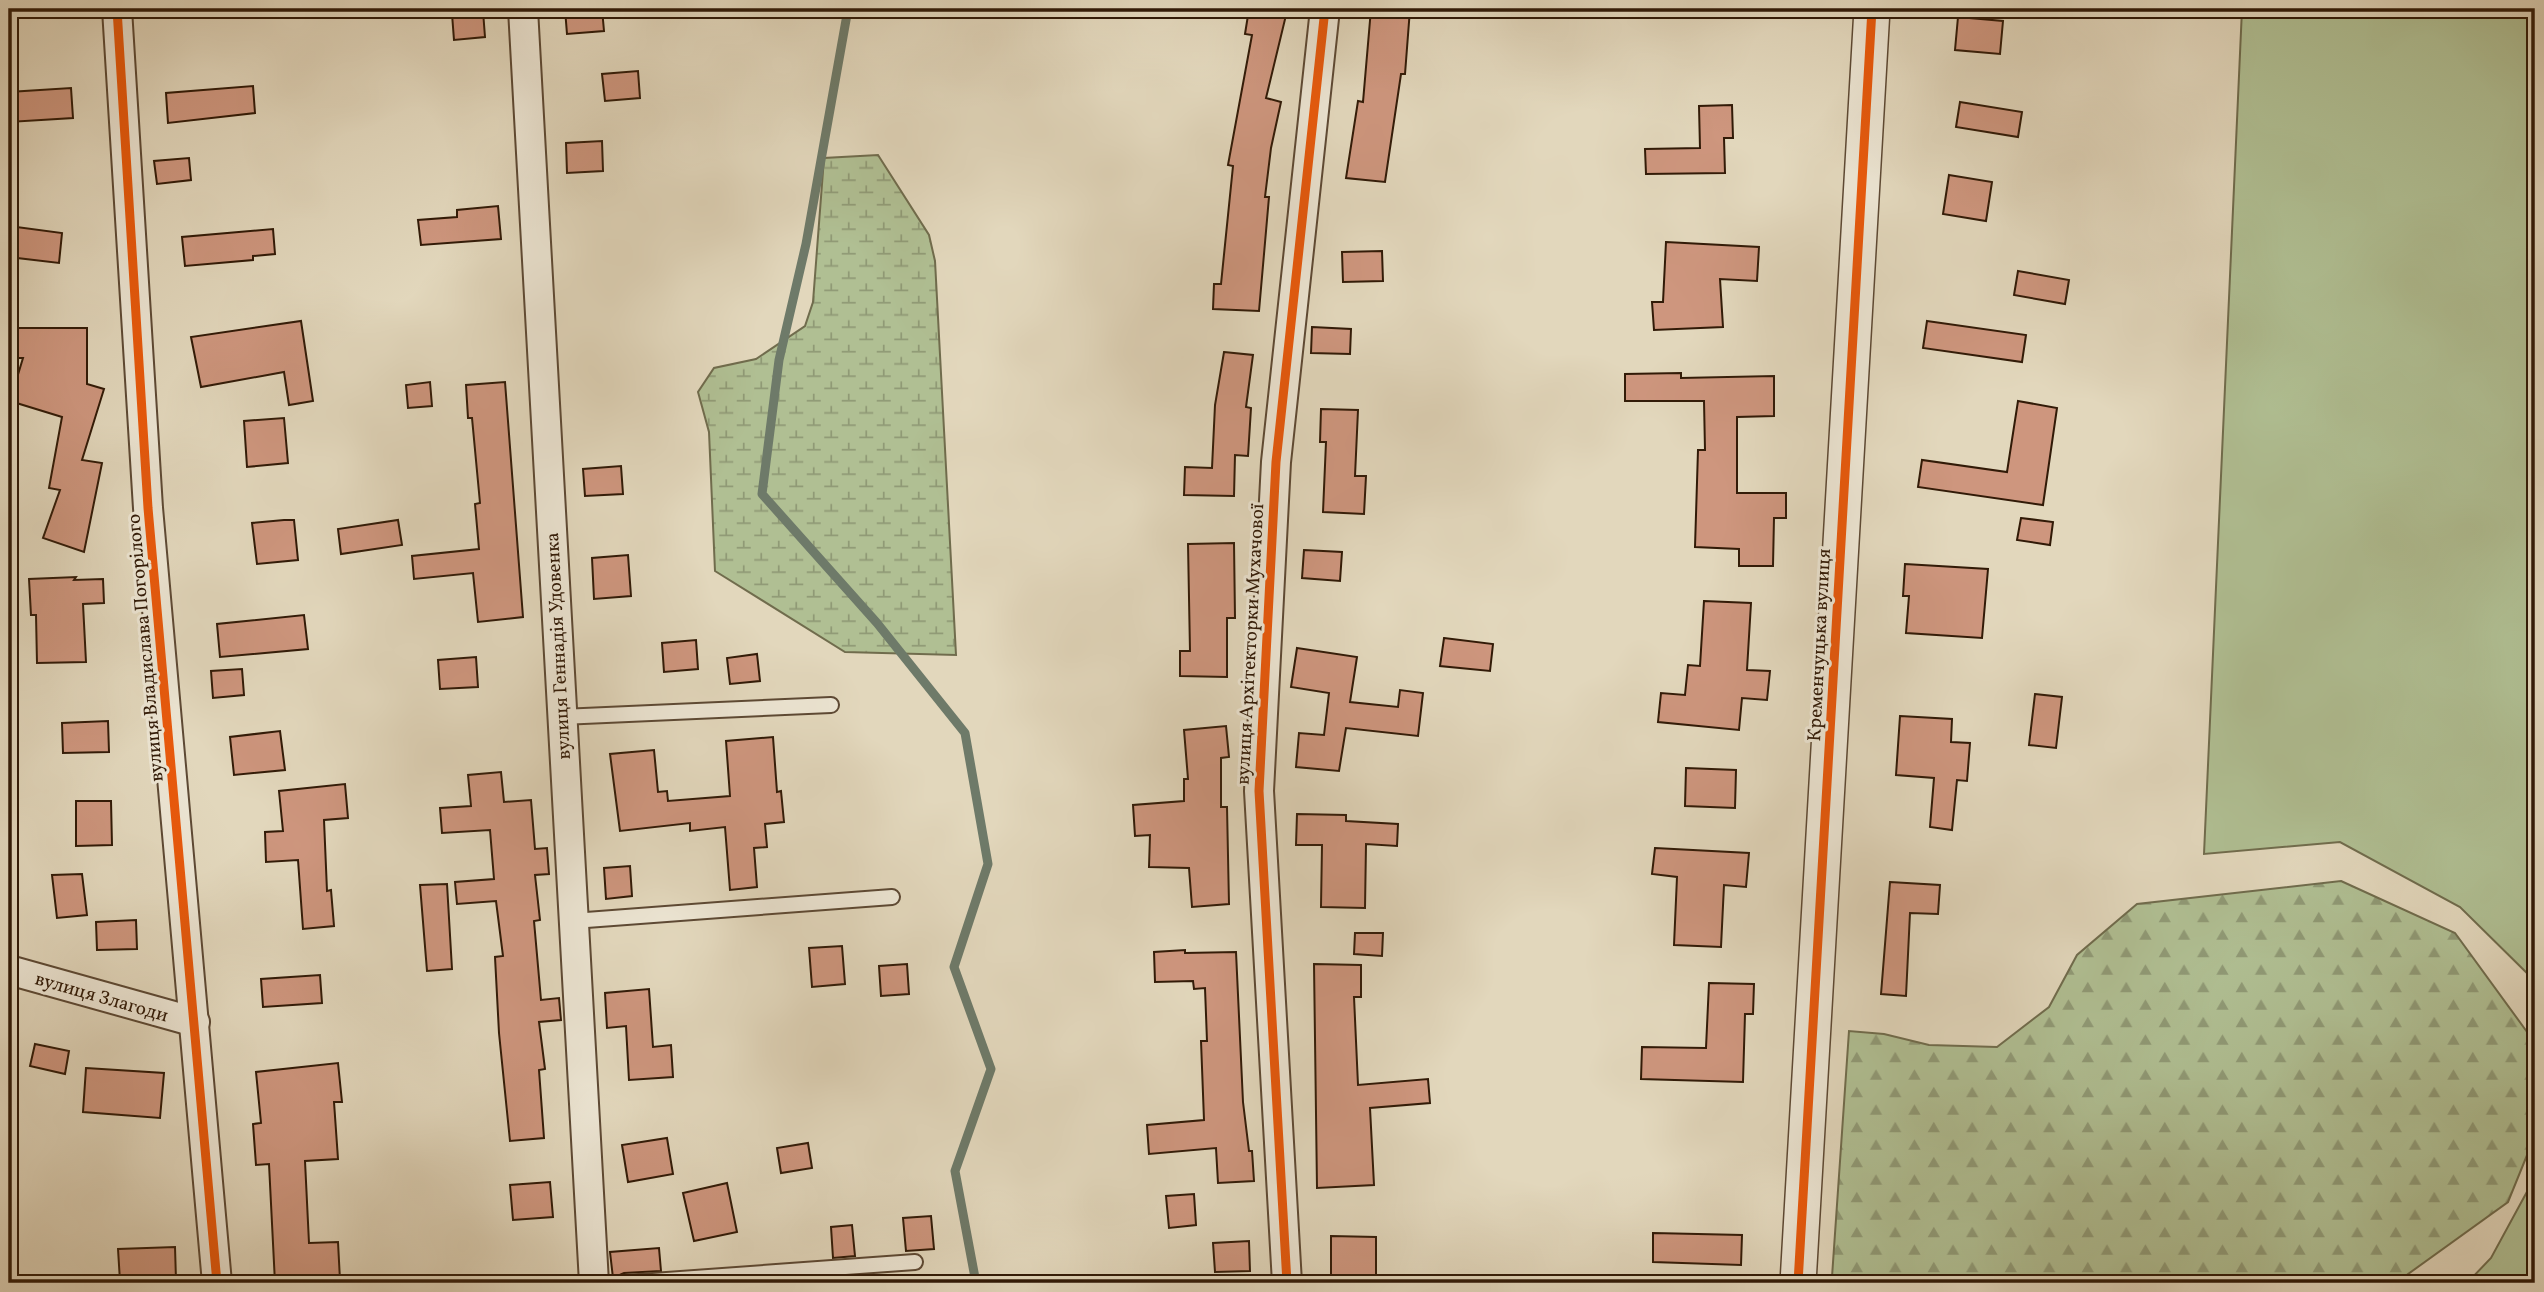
<svg xmlns="http://www.w3.org/2000/svg" width="2544" height="1292" font-family="Vollkorn,serif">
<defs>
<pattern id="forest-firs" width="22" height="20" patternUnits="userSpaceOnUse" patternTransform="scale(1.75)"><rect width="22" height="20" fill="#b0bf93"/><path d="M5 1l3.5 6h-7zM16 11l3.5 6h-7z" fill="#909a76"/></pattern>
<pattern id="wetland-marsh" width="20" height="14" patternUnits="userSpaceOnUse" patternTransform="scale(1.75)"><rect width="20" height="14" fill="#b0bf93"/><path d="M1 5h8M5 5V1M11 12h8M15 12V8" fill="none" stroke="#909a76"/></pattern>
</defs>
<rect width="100%" height="100%" fill="#e2d7bc"/>
<filter id="stains"><feTurbulence type="fractalNoise" baseFrequency=".00286" numOctaves="4"/><feColorMatrix values="0 0 0 0 .2 0 0 0 0 .09 0 0 0 0 .02 0 0 0 .5 -.17"/></filter>
<radialGradient id="worn" r=".72"><stop offset=".6" stop-color="#630" stop-opacity="0"/><stop offset="1" stop-color="#630" stop-opacity=".3"/></radialGradient>
<g fill="#b0bf93" stroke="#706c4d" stroke-width="2">
<path d="M2242,9H2535V981L2460,907L2340,842L2204,854Z"/>
<path d="M2535,1177V1283H2467L2491,1258Z"/>
</g>
<path fill="url(#forest-firs)" stroke="#706c4d" stroke-width="2" d="M2341,881L2455,933L2530,1036L2534,1138L2508,1202L2397,1282L1890,1283L1832,1277L1849,1031L1884,1034L1929,1045L1997,1047L2049,1007L2077,955L2137,904Z"/>
<path fill="url(#wetland-marsh)" stroke="#706c4d" stroke-width="2" d="M878,155L929,235L935,261L956,655L845,652L715,571L709,432L698,392L714,368L756,359L805,326L813,302L824,158Z"/>
<g fill="none" stroke-linecap="round" stroke-linejoin="round">
<path stroke="#6e7a69" stroke-width="9" d="M848,9L806,244L779,360L762,494L877,623L965,733L988,864L954,967L991,1069L955,1171L976,1283"/>
</g>
<g fill="#ce967e" stroke="#311a07" stroke-width="2">
<path d="M565,9H602L604,31L567,34Z"/>
<path d="M1249,9L1287,11L1266,98L1281,102L1271,148L1265,197H1269L1259,311L1213,309L1214,284H1221L1233,166L1228,165L1252,35L1245,34Z"/>
<path d="M1371,9H1410L1405,74H1401L1385,182L1346,178L1358,101L1363,102Z"/>
<path d="M483,11L485,37L454,40L452,14Z"/>
<path d="M1958,17L2003,21L2000,54L1955,50Z"/>
<path d="M638,71L640,98L605,101L602,74Z"/>
<path d="M253,86L255,113L168,123L166,93Z"/>
<path d="M71,88L73,118L9,122V92Z"/>
<path d="M1960,102L2022,112L2018,137L1956,127Z"/>
<path d="M1732,105L1733,138H1724L1725,173L1646,174L1645,149L1700,148L1699,106Z"/>
<path d="M602,141L603,171L567,173L566,143Z"/>
<path d="M189,158L191,180L157,184L154,161Z"/>
<path d="M1949,175L1992,182L1986,221L1943,214Z"/>
<path d="M498,206L501,239L421,245L418,220L457,217V210Z"/>
<path d="M9,226L62,233L59,263L9,257Z"/>
<path d="M273,229L275,254L253,256V260L185,266L182,237Z"/>
<path d="M1666,242L1759,247L1757,281L1720,279L1723,327L1654,330L1652,302H1663Z"/>
<path d="M1382,251L1383,281L1343,282L1342,252Z"/>
<path d="M2018,271L2069,280L2065,304L2014,295Z"/>
<path d="M301,321L313,401L289,405L284,372L201,387L191,337Z"/>
<path d="M1927,321L2026,335L2022,362L1923,348Z"/>
<path d="M1312,327L1351,329L1350,354L1311,353Z"/>
<path d="M13,328H87V384L104,389L82,460L102,463L84,552L43,538L60,490L49,488L62,417L10,401L23,358H13Z"/>
<path d="M1224,352L1253,355L1246,407L1251,408L1248,456L1235,455L1234,496L1184,495L1185,467L1212,468L1215,405Z"/>
<path d="M1681,373V378L1774,376V416L1737,417V493H1786V518H1774L1773,566H1739V549L1695,547L1698,450H1705L1704,401H1625V374Z"/>
<path d="M430,382L432,406L408,408L406,385Z"/>
<path d="M505,382L523,617L478,622L473,573L414,579L412,556L479,549L475,504L480,503L472,418H468L466,385Z"/>
<path d="M2018,401L2057,408L2043,505L1918,487L1922,460L2007,472Z"/>
<path d="M1321,409L1358,410L1355,476H1366L1364,514L1323,512L1326,442H1320Z"/>
<path d="M284,418L288,463L247,467L244,421Z"/>
<path d="M621,466L623,494L585,496L583,469Z"/>
<path d="M2021,518L2053,522L2050,545L2017,540Z"/>
<path d="M284,520H294L298,560L257,564L252,523Z"/>
<path d="M398,520L402,545L341,554L338,529Z"/>
<path d="M1234,543L1235,618H1227V677L1180,676V651H1190L1188,544Z"/>
<path d="M1304,550L1342,552L1340,581L1302,578Z"/>
<path d="M628,555L631,596L594,599L592,558Z"/>
<path d="M1905,564L1988,569L1982,638L1906,633L1909,596H1903Z"/>
<path d="M76,577L74,580L103,579L104,603L83,604L86,662L37,663L36,615H31L29,579Z"/>
<path d="M1704,601L1751,603L1747,670L1770,671L1767,700L1742,698L1739,730L1658,722L1661,693L1685,695L1688,665L1700,666Z"/>
<path d="M304,615L308,649L220,657L217,624Z"/>
<path d="M1444,638L1493,644L1490,671L1440,666Z"/>
<path d="M696,640L698,669L664,672L662,643Z"/>
<path d="M1297,648L1357,657L1350,702L1398,707L1400,690L1423,693L1418,736L1346,728L1339,771L1296,767L1299,733L1324,735L1329,693L1291,687Z"/>
<path d="M757,654L760,681L730,684L727,658Z"/>
<path d="M476,657L478,687L440,689L438,660Z"/>
<path d="M242,669L244,695L213,698L211,671Z"/>
<path d="M2035,694L2062,697L2056,748L2029,745Z"/>
<path d="M1900,716L1952,719L1951,742L1970,743L1967,781L1957,780L1952,830L1930,827L1934,778L1896,775Z"/>
<path d="M108,721L109,752L63,753L62,723Z"/>
<path d="M1226,726L1229,757L1221,758V807H1227L1229,904L1192,907L1189,868L1149,867L1150,835L1135,836L1133,805L1184,801V779H1188L1184,730Z"/>
<path d="M280,731L285,770L234,775L230,737Z"/>
<path d="M773,737L777,792L781,791L784,822L765,824L767,847L754,848L757,887L730,890L725,827L690,831V823L620,831L610,754L654,750L658,792L667,791L668,801L730,796L726,741Z"/>
<path d="M1686,768L1736,770L1735,808L1685,806Z"/>
<path d="M501,772L504,802L531,800L535,849L547,848L549,874L535,875L540,920L534,921L541,1000L559,998L561,1020L539,1022L545,1069L539,1070L544,1138L510,1141L499,1033L495,957L503,956L496,901L457,904L455,882L494,879L490,830L442,833L440,808L471,806L468,775Z"/>
<path d="M345,784L348,818L324,820L327,891L331,890L334,926L303,929L298,860L266,862L265,832L283,831L279,791Z"/>
<path d="M76,801H111L112,845L76,846Z"/>
<path d="M1297,814L1346,815V821L1398,824L1397,846L1366,844L1365,908L1321,907L1322,845H1296Z"/>
<path d="M1655,848L1749,853L1746,887L1724,885L1721,947L1674,945L1677,877L1652,874Z"/>
<path d="M630,866L632,896L606,899L604,868Z"/>
<path d="M82,874L87,915L57,918L52,875Z"/>
<path d="M1890,882L1940,885L1938,914L1910,913L1906,996L1881,994Z"/>
<path d="M447,884L452,969L427,971L420,885Z"/>
<path d="M136,920L137,949L97,950L96,922Z"/>
<path d="M1355,933H1383L1382,956L1354,954Z"/>
<path d="M842,946L845,984L812,987L809,948Z"/>
<path d="M1185,950V953L1236,952L1243,1102L1249,1151H1252L1254,1181L1218,1183L1216,1148L1149,1154L1147,1125L1204,1120L1201,1041H1207L1205,988L1194,989L1193,981L1155,982L1154,952Z"/>
<path d="M907,964L909,994L881,996L879,966Z"/>
<path d="M1314,964L1361,965V997H1354L1358,1085L1428,1079L1430,1103L1370,1108L1374,1185L1317,1188Z"/>
<path d="M320,975L322,1003L263,1007L261,979Z"/>
<path d="M1709,983L1754,984L1753,1014H1745L1743,1082L1641,1079L1642,1047L1706,1048Z"/>
<path d="M649,989L653,1047L671,1045L673,1077L629,1080L626,1026L607,1028L605,993Z"/>
<path d="M35,1044L69,1051L65,1074L30,1066Z"/>
<path d="M338,1063L342,1102H334L338,1159L305,1161L309,1243L338,1242L340,1280L275,1283L269,1164L256,1165L253,1124L261,1123L256,1072Z"/>
<path d="M86,1068L164,1073L160,1118L83,1112Z"/>
<path d="M667,1138L673,1174L628,1182L622,1145Z"/>
<path d="M808,1143L812,1168L781,1173L777,1148Z"/>
<path d="M550,1182L553,1217L513,1220L510,1185Z"/>
<path d="M727,1183L737,1232L694,1241L683,1193Z"/>
<path d="M1194,1194L1196,1225L1169,1228L1166,1196Z"/>
<path d="M931,1216L934,1249L906,1251L903,1218Z"/>
<path d="M852,1225L855,1256L833,1258L831,1227Z"/>
<path d="M1653,1233L1742,1235L1741,1265L1653,1262Z"/>
<path d="M1331,1236L1376,1237V1275H1331Z"/>
<path d="M1249,1241L1250,1271L1215,1272L1213,1243Z"/>
<path d="M175,1247L176,1280L120,1281L118,1249Z"/>
<path d="M659,1248L661,1271L624,1273L613,1278L610,1252Z"/>
</g>
<g fill="none" stroke-linecap="round" stroke-linejoin="round">
<g stroke="#5d4934" stroke-width="18">
<g id="service">
<path d="M561,717L831,705"/>
<path d="M573,921L892,897"/>
<path d="M625,1283L915,1262"/>
</g>
</g>
<g stroke="#5d4934" stroke-width="32">
<g id="minor">
<path d="M117,9L148,508L217,1283"/>
<path d="M523,9L594,1283"/>
<path d="M9,970L195,1022"/>
<path d="M1287,1283L1259,791L1276,462L1325,9"/>
</g>
</g>
<g stroke="#5d4934" stroke-width="38">
<path id="tertiary" d="M1798,1283L1872,9"/>
</g>
<use href="#service" stroke="#ece5d3" stroke-width="14"/>
<use href="#minor" stroke="#ece5d3" stroke-width="28"/>
<use href="#tertiary" stroke="#ece5d3" stroke-width="35"/>
<g stroke="#ece5d3" stroke-width="13">
<g id="cycleway">
<path d="M117,9L148,508L217,1283"/>
<path d="M1287,1283L1259,791L1276,462L1325,9"/>
<path d="M1798,1283L1872,9"/>
</g>
</g>
<use href="#cycleway" stroke="#e8590c" stroke-width="9"/>
</g>
<g text-anchor="middle" stroke-width="6" stroke-linejoin="round" paint-order="stroke">
<g font-size="19" fill="#311a07" stroke="#ece5d3">
<text transform="translate(1249 644) rotate(-87)" y="7">вулиця Архітекторки Мухачової</text>
<text transform="translate(1818 645) rotate(-87)" y="7">Кременчуцька вулиця</text>
<text transform="translate(557 646) rotate(-93)" y="7">вулиця Геннадія Удовенка</text>
<text transform="translate(144 648) rotate(-95)" y="7">вулиця Владислава Погорілого</text>
<text transform="translate(102 996) rotate(16)" y="7">вулиця Злагоди</text>
</g>
</g>
<rect width="2544" height="1292" fill="none" stroke="#e2d7bc" stroke-width="35"/>
<rect x="10" y="10" width="2523" height="1271" fill="none" stroke="#311a07" stroke-width="3.5"/>
<rect x="18" y="18" width="2509" height="1257" fill="none" stroke="#311a07" stroke-width="2"/>
<rect width="100%" height="100%" filter="url(#stains)"/>
<rect width="100%" height="100%" fill="url(#worn)"/>
</svg>
